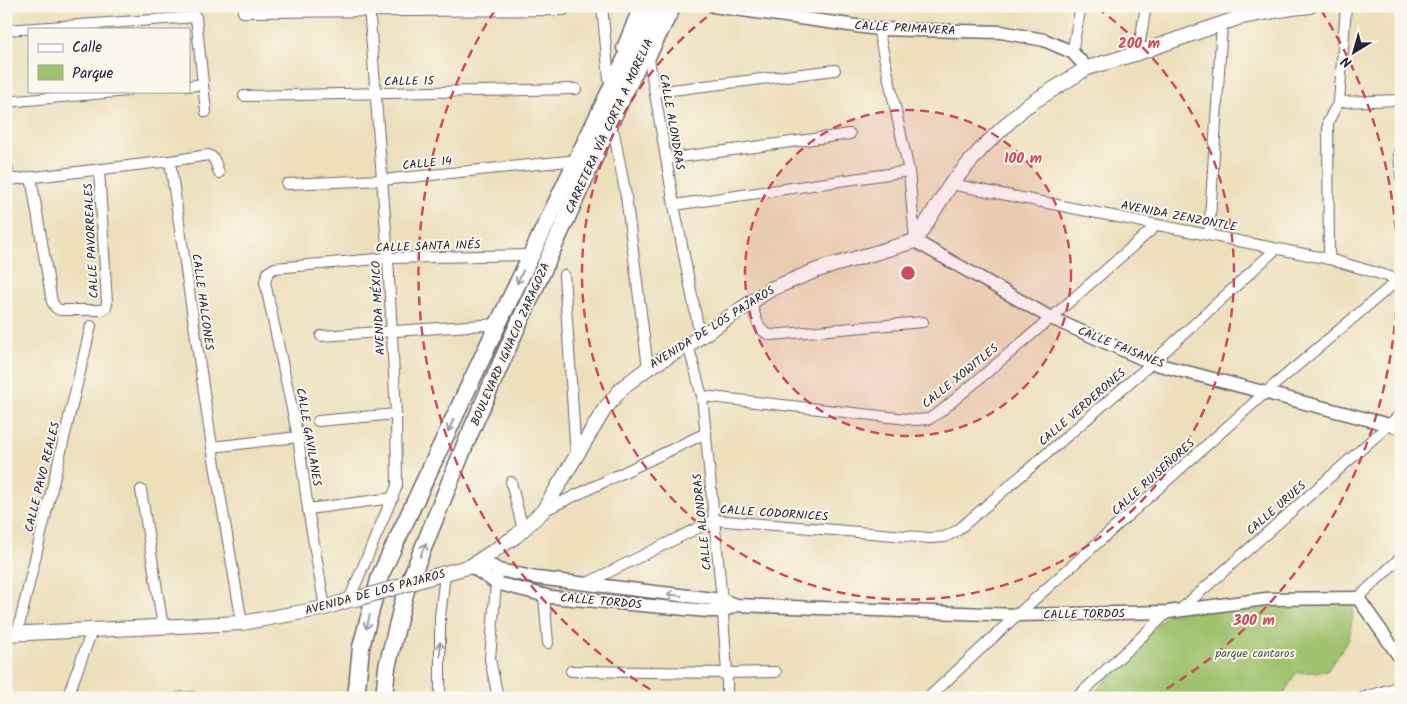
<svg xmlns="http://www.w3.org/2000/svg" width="1407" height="704" font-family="Kalam,sans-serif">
<rect width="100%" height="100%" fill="#fbf7ec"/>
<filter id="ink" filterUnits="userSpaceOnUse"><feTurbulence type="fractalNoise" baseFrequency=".02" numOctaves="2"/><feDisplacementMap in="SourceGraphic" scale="10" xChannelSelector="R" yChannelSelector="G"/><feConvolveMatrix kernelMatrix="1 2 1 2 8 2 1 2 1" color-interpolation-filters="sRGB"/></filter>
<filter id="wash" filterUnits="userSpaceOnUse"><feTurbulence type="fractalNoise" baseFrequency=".0096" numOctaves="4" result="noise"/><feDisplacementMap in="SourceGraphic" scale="20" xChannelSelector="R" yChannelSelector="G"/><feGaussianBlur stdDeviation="1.12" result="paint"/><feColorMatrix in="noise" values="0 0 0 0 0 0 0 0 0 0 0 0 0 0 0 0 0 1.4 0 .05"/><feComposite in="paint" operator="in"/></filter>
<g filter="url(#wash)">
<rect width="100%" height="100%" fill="#eddfbc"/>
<path fill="#9ec26d" stroke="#607254" d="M1355,600L1349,639L1327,671L1296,673L1281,698H1090L1168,613Z"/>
</g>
<g filter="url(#ink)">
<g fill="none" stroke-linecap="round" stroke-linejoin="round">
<g stroke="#696468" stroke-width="10">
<path id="pedestrian" d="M191,6L196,17"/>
</g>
<g stroke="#696468" stroke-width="12">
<g id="minor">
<path d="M602,6L609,79"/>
<path d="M243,12L564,10"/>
<path d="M878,29L909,171L915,241"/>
<path d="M6,30L196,17L206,112"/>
<path d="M1072,52L1081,6"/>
<path d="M1138,53L1146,6"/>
<path d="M649,59L674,205L700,336"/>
<path d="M189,86L203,84"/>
<path d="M655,92L835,70"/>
<path d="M244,96L576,89"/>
<path d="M6,102L127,91"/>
<path d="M1339,102L1401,100"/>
<path d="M614,133L626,196L648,368"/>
<path d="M1401,149L1399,153L1401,177"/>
<path d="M6,157L9,180L6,184"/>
<path d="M666,159L850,134"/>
<path d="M170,161L212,447L242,623"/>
<path d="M31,177L52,302L56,308L60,310H102L106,307L107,303L99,169"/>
<path d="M9,180L170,161L208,155C216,157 216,166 219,173"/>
<path d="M287,184L382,180L568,161"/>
<path d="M951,184L1329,259L1401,280"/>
<path d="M674,205L909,171"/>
<path d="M1209,235L1222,23"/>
<path d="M1329,259L1328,122L1333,112L1339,102L1346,6"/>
<path d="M564,275L576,456"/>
<path d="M751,302C755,314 757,332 771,335L923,322"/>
<path d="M321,336L498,324"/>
<path d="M688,345L702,396L722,600L727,673V698"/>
<path d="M702,396L916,420L929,419L940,412L1051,318L1157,225"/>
<path d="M318,421L396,414"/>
<path d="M212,447L298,437"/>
<path d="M511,482L523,530"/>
<path d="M141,490L163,627"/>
<path d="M308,509L393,498"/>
<path d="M543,511L706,433"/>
<path d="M497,576L496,583L490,659L498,698"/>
<path d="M585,584L714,520L930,538L945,537L958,530L1152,363L1276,249"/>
<path d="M544,595L548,643"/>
<path d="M1358,598L1401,557"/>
<path d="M349,600L397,486L396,414L388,258L369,6"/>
<path d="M325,608L308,509L298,437L265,282L268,272L275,268L388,258L531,255"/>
<path d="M1180,610L1401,414"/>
<path d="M17,634L91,326"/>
<path d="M571,671L727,673L776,672"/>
<path d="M67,698L92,631"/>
<path d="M178,698L192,697"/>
<path d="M440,698V617L445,574"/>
<path d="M928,698L1017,615L1266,392L1398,280"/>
<path d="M1076,698L1168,612"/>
<path d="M1362,698L1401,686"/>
</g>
</g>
<g stroke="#696468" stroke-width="15">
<g id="tertiary">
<path d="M713,6L878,29L1001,32L1044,40L1072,52L1087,68"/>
<path d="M623,48L640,6"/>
<path d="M649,57L675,6"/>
<path d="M915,241L1051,318L1152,363L1401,428"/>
<path d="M481,560L499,570L537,578L722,600L736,605L1017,615L1168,612L1266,599L1358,598L1401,659"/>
<path d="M471,566L496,583L551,597L708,611H723L736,605"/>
</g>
</g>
<g stroke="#696468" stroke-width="16">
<g id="secondary">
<path d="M431,577L471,566L516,536L543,511L604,410L623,387L648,368L688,345L771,289L817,270L915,241L951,184L983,147L1025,107L1087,68L1138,53L1241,17L1292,8L1310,6"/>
<path d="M6,634L242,623L325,608L349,600L360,598"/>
</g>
</g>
<g stroke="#696468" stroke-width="19">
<g id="primary">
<path d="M356,698L361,647L380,576L498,324L645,18L649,6"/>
<path d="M384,698L387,667L406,590L467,440L513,336L610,123L646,48L663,6"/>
</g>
</g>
<use href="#pedestrian" stroke="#fff" stroke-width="8"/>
<use href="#minor" stroke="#fff" stroke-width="10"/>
<use href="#tertiary" stroke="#fff" stroke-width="12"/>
<use href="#secondary" stroke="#fff" stroke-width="14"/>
<use href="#primary" stroke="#fff" stroke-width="16"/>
<g stroke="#696468" stroke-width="16" stroke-linecap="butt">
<path id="secondary-bridge" d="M360,598L431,577"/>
</g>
<use href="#secondary-bridge" stroke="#fff" stroke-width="14"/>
</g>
<defs><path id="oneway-shaft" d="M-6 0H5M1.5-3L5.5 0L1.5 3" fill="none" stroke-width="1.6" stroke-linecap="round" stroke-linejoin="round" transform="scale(1.25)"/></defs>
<g stroke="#9c9ca7">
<use href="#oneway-shaft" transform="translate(520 277) rotate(116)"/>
<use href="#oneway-shaft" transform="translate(451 425) rotate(115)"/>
<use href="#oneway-shaft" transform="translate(423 550) rotate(-68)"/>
<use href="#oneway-shaft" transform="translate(674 595) rotate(-173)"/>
<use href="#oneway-shaft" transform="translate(368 622) rotate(105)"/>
<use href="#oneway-shaft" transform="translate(440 649) rotate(-90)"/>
</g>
</g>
<circle cx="908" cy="273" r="163" fill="#d1495b" fill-opacity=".12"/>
<g fill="none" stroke="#d1495b" stroke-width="2.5" stroke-dasharray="9 6">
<circle cx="908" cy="273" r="163"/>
<path d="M1097 8A326 326 0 1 1 719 8"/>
<path d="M663 697A490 490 0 0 1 495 10M1321 10A490 490 0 0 1 1153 697"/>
</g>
<g text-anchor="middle" stroke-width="4" stroke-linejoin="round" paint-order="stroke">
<g font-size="12" fill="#22223b" stroke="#fbf7ec">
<text transform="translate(905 28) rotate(3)" y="4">CALLE PRIMAVERA</text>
<text transform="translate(409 81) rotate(-1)" y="4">CALLE 15</text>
<text transform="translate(672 122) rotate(80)" y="4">CALLE ALONDRAS</text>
<text transform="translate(609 126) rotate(-65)" y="4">CARRETERA VÍA CORTA A MORELIA</text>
<text transform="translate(427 163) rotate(-6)" y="4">CALLE 14</text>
<text transform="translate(1179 216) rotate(11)" y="4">AVENIDA ZENZONTLE</text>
<text transform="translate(91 241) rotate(-93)" y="4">CALLE PAVORREALES</text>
<text transform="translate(428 246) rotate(-2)" y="4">CALLE SANTA INÉS</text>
<text transform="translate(203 302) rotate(82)" y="4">CALLE HALCONES</text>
<text transform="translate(378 308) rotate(-93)" y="4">AVENIDA MÉXICO</text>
<text transform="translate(712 327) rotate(-32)" y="4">AVENIDA DE LOS PAJAROS</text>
<text transform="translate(510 344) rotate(-66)" y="4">BOULEVARD IGNACIO ZARAGOZA</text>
<text transform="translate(1121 347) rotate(22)" y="4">CALLE FAISANES</text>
<text transform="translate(960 376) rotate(-39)" y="4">CALLE XOWITLES</text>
<text transform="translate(1082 407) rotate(-41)" y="4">CALLE VERDERONES</text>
<text transform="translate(309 437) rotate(80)" y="4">CALLE GAVILANES</text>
<text transform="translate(42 477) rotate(-76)" y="4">CALLE PAVO REALES</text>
<text transform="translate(1153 477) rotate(-42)" y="4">CALLE RUISEÑORES</text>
<text transform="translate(1276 508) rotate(-41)" y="4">CALLE URUES</text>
<text transform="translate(774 513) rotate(4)" y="4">CALLE CODORNICES</text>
<text transform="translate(702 522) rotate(-96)" y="4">CALLE ALONDRAS</text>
<text transform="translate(375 592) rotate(-15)" y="4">AVENIDA DE LOS PAJAROS</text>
<text transform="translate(601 601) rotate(5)" y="4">CALLE TORDOS</text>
<text transform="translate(1084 614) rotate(-1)" y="4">CALLE TORDOS</text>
</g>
<g font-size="12" fill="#4d5a4c" stroke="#fbf7ec">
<text x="1255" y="657">parque cantaros</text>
</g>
</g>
<circle cx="908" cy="273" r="8" fill="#d1495b" stroke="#fbf7ec" stroke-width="2.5"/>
<g font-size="15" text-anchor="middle" font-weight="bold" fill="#d1495b" stroke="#fbf7ec" stroke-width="4" stroke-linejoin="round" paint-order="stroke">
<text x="1139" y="48">200 m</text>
<text x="1023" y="163">100 m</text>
<text x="1254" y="625">300 m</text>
</g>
<rect width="1407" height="704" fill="none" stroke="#fbf7ec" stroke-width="25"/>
<rect x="28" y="28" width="162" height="65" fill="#fbf7ec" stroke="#a4a2a5"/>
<rect x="38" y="44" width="25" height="8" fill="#ffffff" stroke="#a4a2a5"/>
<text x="72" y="52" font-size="15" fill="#22223b">Calle</text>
<rect x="38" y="65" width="25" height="15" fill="#9ec26d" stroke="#a4a2a5"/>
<text x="72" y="78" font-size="15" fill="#22223b">Parque</text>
<g transform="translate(1354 52) rotate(217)" stroke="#fbf7ec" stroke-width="4" paint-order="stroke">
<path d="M0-4L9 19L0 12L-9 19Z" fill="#22223b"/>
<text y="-8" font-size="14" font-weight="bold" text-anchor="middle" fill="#22223b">N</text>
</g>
</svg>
